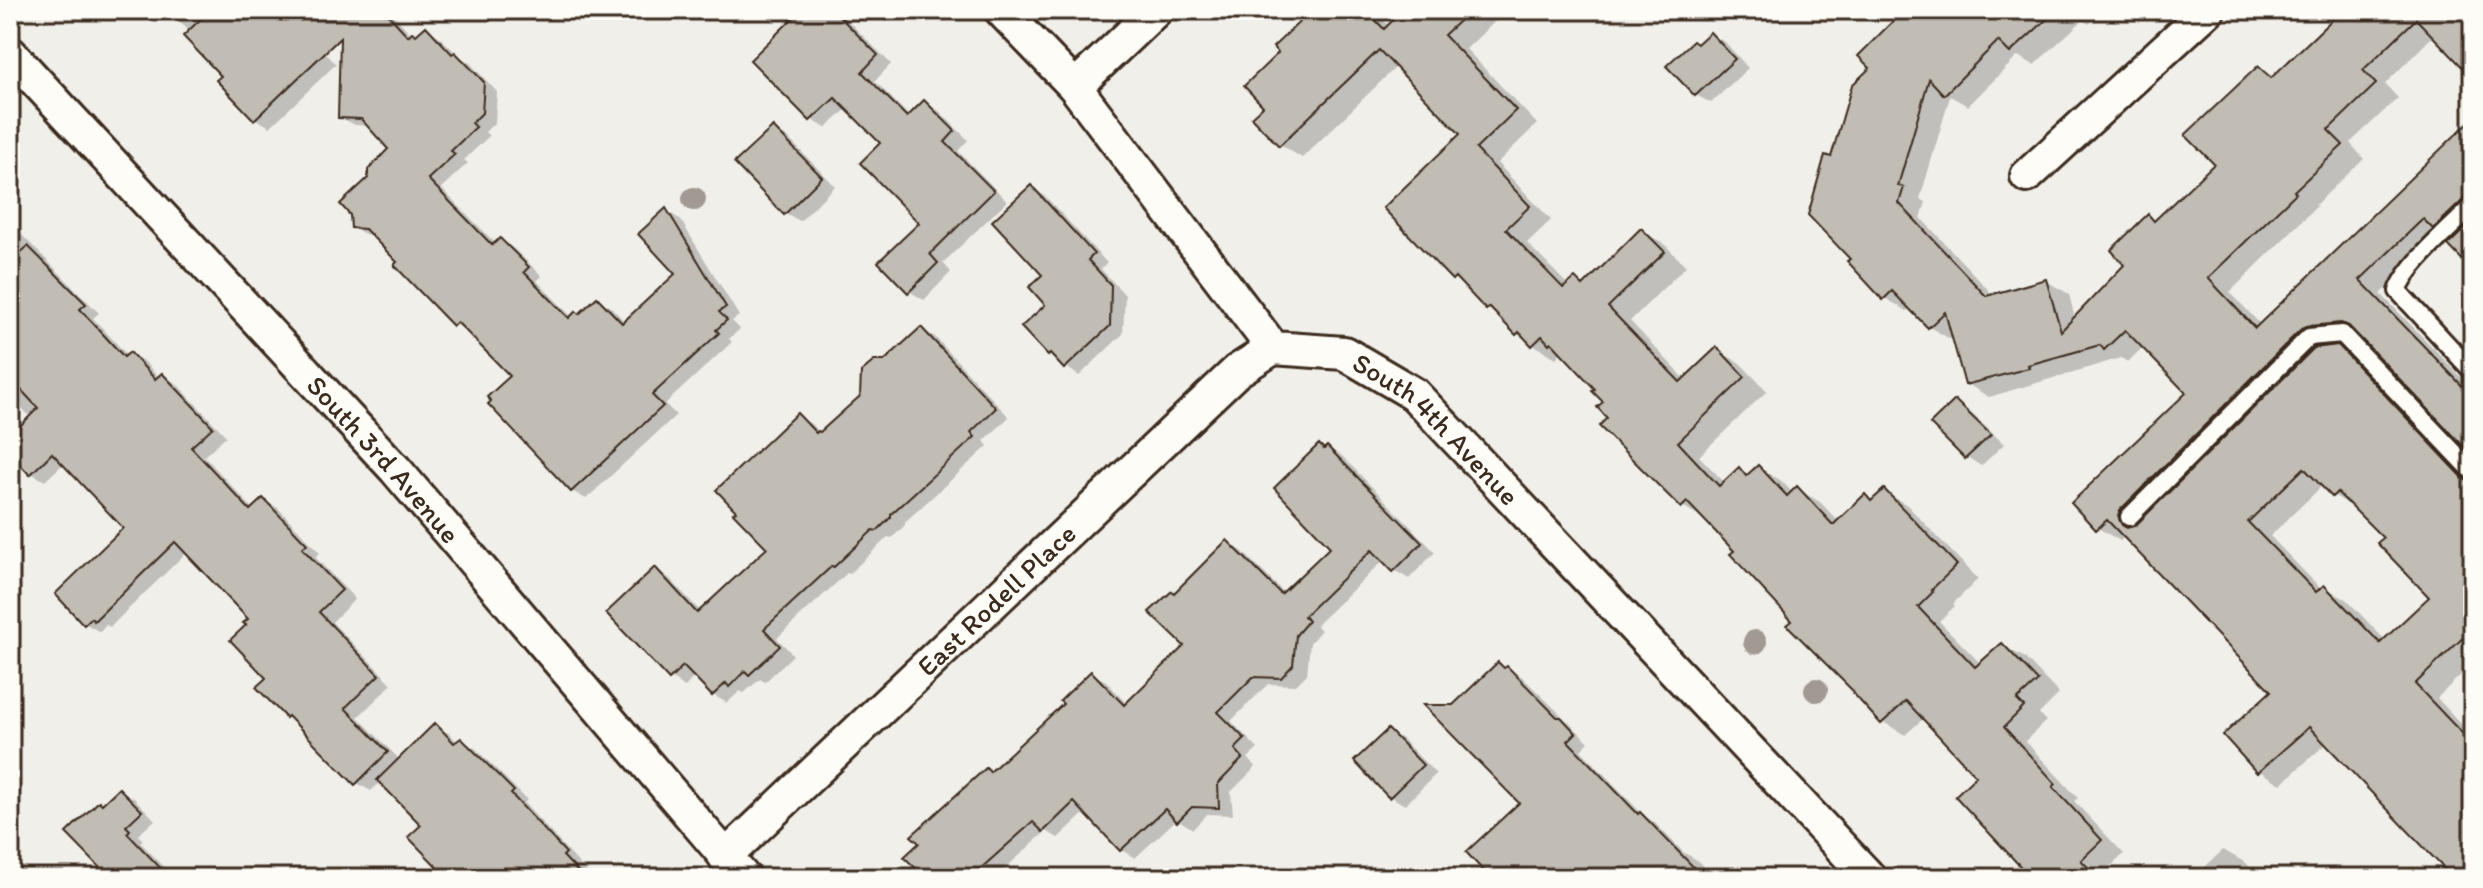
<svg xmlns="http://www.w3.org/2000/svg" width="2483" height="888" font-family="Itim,sans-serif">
<rect width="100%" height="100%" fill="#f1efea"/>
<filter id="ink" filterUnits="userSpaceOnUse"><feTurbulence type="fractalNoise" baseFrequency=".0125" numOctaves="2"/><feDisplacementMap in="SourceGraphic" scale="16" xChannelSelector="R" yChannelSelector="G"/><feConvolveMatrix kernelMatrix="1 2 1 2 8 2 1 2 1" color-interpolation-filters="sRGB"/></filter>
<g filter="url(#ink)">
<g fill="#0003" fill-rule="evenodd">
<path d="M169,10H286L336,64L270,127L256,119L219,80L224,76L190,32Z"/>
<path d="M343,10H389L412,35L417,37L426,29L440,37L459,56L469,62L497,92L495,122L485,132L489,136L464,160L468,163L441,188L496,244L500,240L514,249L542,276L537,281L572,317L580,316L598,300L612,308L626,323L678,274L666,211L680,219L739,316L732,321L740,329L729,339L732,342L665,404L676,415L586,499L572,491L513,376L469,332L455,324L374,236L367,235L352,227L370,179L390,149L370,126L355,125L340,117Z"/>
<path d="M780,10H837L891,64L875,81L910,117L925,103L939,111L968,140L958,151L1007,201L943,263L951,272L924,300L909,291L922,223L883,143L848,108L826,128L812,120L751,58L790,20Z"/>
<path d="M1314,10H1374L1389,26L1406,10H1507L1466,49L1537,124L1497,163L1551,220L1527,243L1569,286L1575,280L1585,286L1641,230L1664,244L1686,266L1630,321L1686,380L1717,350L1740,363L1767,391L1699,456L1725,483L1739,470L1749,476L1758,468L1781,481L1793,493L1797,489L1820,502L1839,522L1865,497L1874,502L1885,492L1907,505L1978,579L1953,604L1955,606L1939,621L1981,664L2002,645L2025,658L2059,694L2039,714L2046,721L2025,741L2078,798L2074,801L2124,854L2103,874L2106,878H2034L1978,776L1924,718L1905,735L1883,722L1736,551L1705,519L1682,506L1610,418L1605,402L1597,389L1562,351L1556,358L1534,345L1517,334L1498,314L1487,308L1466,286L1453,278L1463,134L1397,66L1302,158L1280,144L1281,53Z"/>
<path d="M1887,10H2104L2089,24L2083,20L2034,65L2018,56L1968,106L1950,96L1920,199L1926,202L1921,218L1994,296L2046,281L2069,294L2075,319L2127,265L2148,217L2157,222L2216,164L2259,68L2274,77L2334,20L2324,10H2468L2473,15V75L2434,35L2385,84L2398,98L2350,143L2364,159L2315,205L2317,206L2230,292L2261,325L2473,120V268L2456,240L2444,233L2381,294L2466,382L2473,384V453L2361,335L2332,338L2316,349L2337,347L2361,361L2473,478V663L2437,698L2473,737V878H2455L2327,743L2281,784L2259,771L2274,691L2125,536L2120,541L2098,528L2189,393L2144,346L2128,362L2121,358L1989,397L1967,384L1954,337L1952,340L1929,327L1911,308L1907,311L1885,298L1852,259L1832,160L1894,23L1884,13ZM2323,485L2333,495L2357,509L2386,538L2431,597L2385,640L2347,600L2324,587L2322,590L2270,536Z"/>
<path d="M1710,34L1725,42L1748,68L1711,103L1696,95L1669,66Z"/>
<path d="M773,129L787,137L835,186L800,221L785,213Z"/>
<path d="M1031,187L1045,196L1107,263L1101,269L1125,295L1123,334L1079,376L1049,355L1024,327L1048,305Z"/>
<path d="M10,223L99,313L93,318L128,356L130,354L145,362L159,378L162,375L176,383L226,436L204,456L254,510L263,500L278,508L320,553L315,557L355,599L332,622L392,684L358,717L400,760L435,726L450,734L458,743L461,740L475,748L527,800L524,803L592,878H454L423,825L381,781L371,791L357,783L297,722L287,716L269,678L248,625L251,619L187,552L110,627L106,625L100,632L86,624L57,594L126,528L64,463L45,481L31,473L10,452V439L31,418L10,395Z"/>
<path d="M921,329L935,337L1009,417L984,441L988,446L905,522V525L892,538L888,537L849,574L847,573L777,638L793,655L765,682L760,679L744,693L740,691L727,703L713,695L695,676L685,687L670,678L655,570L669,578L701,612L770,548L797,416L811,424L821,434L862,397L885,363Z"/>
<path d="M1955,402L1969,411L2004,444L1981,466L1967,457Z"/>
<path d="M1328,448L1342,456L1435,552L1409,579L1394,570L1384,560L1316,625L1321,630L1310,643L1307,674L1296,685L1268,684L1231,721L1258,749L1248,758L1256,767L1231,792L1233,815L1207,814L1193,829L1177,819L1135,858L1121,850L1086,812L1058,838L1046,831L995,878H899L914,864L992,773L1066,704L1091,673L1106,681L1127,704L1187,646L1175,595L1227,543L1242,551L1285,594L1333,547L1326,450Z"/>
<path d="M1507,668L1521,676L1589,742L1581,750L1644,816L1654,822L1683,852L1697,860L1714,878H1493L1522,803L1454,707Z"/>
<path d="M1388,731L1402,739L1436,774L1405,805L1391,797L1357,761Z"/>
<path d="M119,790L134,798L155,820L138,835L143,840L140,842L175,878H101L107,872L103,806Z"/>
<path d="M2223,850L2246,863L2260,878H2193Z"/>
</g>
<g fill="#c1bcb4" stroke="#3b2a1e" stroke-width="2" fill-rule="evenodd">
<path d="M210,10H384L408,36L412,32L416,35L426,26L452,54L455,52L484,82L482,113L472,123L476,127L451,151L455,154L428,179L492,245L500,238L529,267L524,272L569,318L576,311L579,314L597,297L622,323L675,274L638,234L666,208L726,307L719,312L727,320L716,330L719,333L652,395L663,406L571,492L488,404L491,401L487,397L510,376L457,322L453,326L394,265L397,262L365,229L351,228L350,215L340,204L368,178V170L388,149L361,119L338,118L340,38L254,120L216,80L221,76L183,36Z"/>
<path d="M801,10H833L878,55L862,72L907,117L924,100L955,131L945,142L994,191L930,254L938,263L908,293L878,262L919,223L860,163L880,143L835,98L810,121L750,60Z"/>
<path d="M1312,10H1366L1384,29L1403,10H1471L1444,35L1516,110L1476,149L1530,206L1506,229L1563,288L1575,278L1583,286L1641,228L1665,252L1608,307L1680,382L1717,347L1745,377L1678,442L1719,486L1739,467L1746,476L1758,465L1787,496L1797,486L1833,525L1865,494L1871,501L1884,489L1957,565L1931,590L1933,592L1918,607L1975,667L2002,643L2038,681L2017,700L2024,707L2004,727L2056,784L2053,787L2102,840L2081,860L2098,878H2031L1955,796L1976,776L1906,701L1881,724L1852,692L1853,691L1787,625L1792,621L1730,554L1734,551L1709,525L1687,502L1681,508L1599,426L1607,418L1597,407L1603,402L1592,391L1595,389L1551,342L1549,344L1542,336L1532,346L1519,332L1516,335L1489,307L1486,310L1455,277L1452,280L1383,208L1460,134L1379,50L1279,146L1251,117L1263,106L1244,86L1278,53L1273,47Z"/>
<path d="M1904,10H2057L2010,53L1998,41L1944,95L1929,79L1898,186L1904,187L1899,203L1986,296L2046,279L2061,331L2124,265L2111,250L2148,214L2154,221L2214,164L2185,135L2258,66L2271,78L2342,10H2461L2473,23V78L2416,19L2363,70L2376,84L2328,130L2343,145L2294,191L2296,193L2208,278L2255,328L2473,118V195L2465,198L2433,229L2423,219L2360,280L2473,397V456L2349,326L2341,323L2308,326L2301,329L2121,509L2118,515L2122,525L2127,528L2136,525L2314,348L2338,345L2465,480L2473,483V628L2415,684L2473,745V878H2453L2309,727L2257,773L2223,735L2271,691L2107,520L2096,530L2071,503L2186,393L2125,330L2104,350L2100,345L2028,365L2029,368L1965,385L1945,312L1928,328L1892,291L1883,300L1847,261L1850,259L1808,215L1825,155L1831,157L1852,85L1870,68L1858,56ZM2304,468L2332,497L2337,492L2383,538L2377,543L2429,597L2380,643L2324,585L2316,592L2248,522Z"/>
<path d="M1710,32L1735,59L1695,96L1666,66L1693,41L1697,44Z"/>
<path d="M773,127L822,177L784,215L734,163Z"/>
<path d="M1031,185L1094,254L1088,260L1111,285L1110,326L1064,369L1050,354L1048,356L1021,327L1045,305L1029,287L1042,275L992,221Z"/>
<path d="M2473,221V271L2448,245Z"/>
<path d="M28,246L86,304L80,309L124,357L130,352L155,379L162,373L213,427L191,447L250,510L263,498L307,544L302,548L342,590L319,612L379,675L345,708L388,752L355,785L288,716L286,718L256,687L266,678L230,640L246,625L243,623L248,619L175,542L94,621L91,618L84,625L55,594L123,528L52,453L30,475L10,454V436L38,408L10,378V262Z"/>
<path d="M921,327L996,408L971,432L975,437L891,514V517L877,531L873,530L834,567L832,566L764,629L780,646L749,675L745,671L729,687L726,683L712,696L683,666L669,680L606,613L655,567L697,613L767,548L733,513L736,511L716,490L797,413L816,433L818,431L820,432L860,396L861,372L874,361H884Z"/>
<path d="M1955,400L1991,435L1965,459L1930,424Z"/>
<path d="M1319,444L1324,449L1327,446L1422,543L1393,572L1372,550L1304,616L1308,621L1296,635L1293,665L1281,678L1253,677L1218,712L1245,739L1235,749L1243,758L1218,784L1219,808L1192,807L1177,822L1165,809L1120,851L1074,802L1043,832L1033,822L970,878H926L904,857L919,843L911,836L986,768L990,772L1063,704L1060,701L1091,671L1124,705L1184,646L1149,612L1172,591L1174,593L1227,540L1281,594L1330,547L1274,488Z"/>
<path d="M1498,662L1504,668L1507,666L1557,717H1561L1576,733L1568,741L1638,814L1640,812L1704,878H1490L1466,852L1519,803L1423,705H1453Z"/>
<path d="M435,723L454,743L461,738L514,791L511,794L566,853L563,856L584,878H448L408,837L421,825L377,780Z"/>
<path d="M1388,729L1423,765L1389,798L1354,761Z"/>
<path d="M119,788L142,811L126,826L130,830L127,833L170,878H110L66,833L99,801L102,804Z"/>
</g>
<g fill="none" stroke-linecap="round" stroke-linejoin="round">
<g stroke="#3b2a1e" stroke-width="22">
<g id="lane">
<path d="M2473,206C2452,227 2407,265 2398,291L2473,372"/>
<path d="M2129,517L2309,337L2342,334L2473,472"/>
</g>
</g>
<g stroke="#3b2a1e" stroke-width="38">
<g id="street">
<path id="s1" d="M1001,10L1075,87L1273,348L1344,353L1414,394L1870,878"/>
<path id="s2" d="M10,53L395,469L744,878"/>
<path d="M1075,87L1156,10"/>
<path d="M2027,176L2208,10"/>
<path id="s3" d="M725,857L1237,371L1273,348"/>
</g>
</g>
<use href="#lane" stroke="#fdfcf7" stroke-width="16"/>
<use href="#street" stroke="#fdfcf7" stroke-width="32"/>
</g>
<g fill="#a29a92">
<circle cx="694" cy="199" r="12"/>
<circle cx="1755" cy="642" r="12"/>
<circle cx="1816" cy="690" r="12"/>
</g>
</g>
<g text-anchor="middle" stroke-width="6" stroke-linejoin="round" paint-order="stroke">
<g font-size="28" fill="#3b2a1e" stroke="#fdfcf7">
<text dy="10" stroke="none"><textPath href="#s1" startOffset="626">South 4th Avenue</textPath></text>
<text dy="10" stroke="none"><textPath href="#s2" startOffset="552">South 3rd Avenue</textPath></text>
<text dy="10" stroke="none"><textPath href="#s3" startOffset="374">East Rodell Place</textPath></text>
</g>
</g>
<rect width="2483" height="888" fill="none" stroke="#fdfcf7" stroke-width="40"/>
<rect x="20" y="20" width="2443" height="848" fill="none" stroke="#3b2a1e" stroke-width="3" filter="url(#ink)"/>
</svg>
